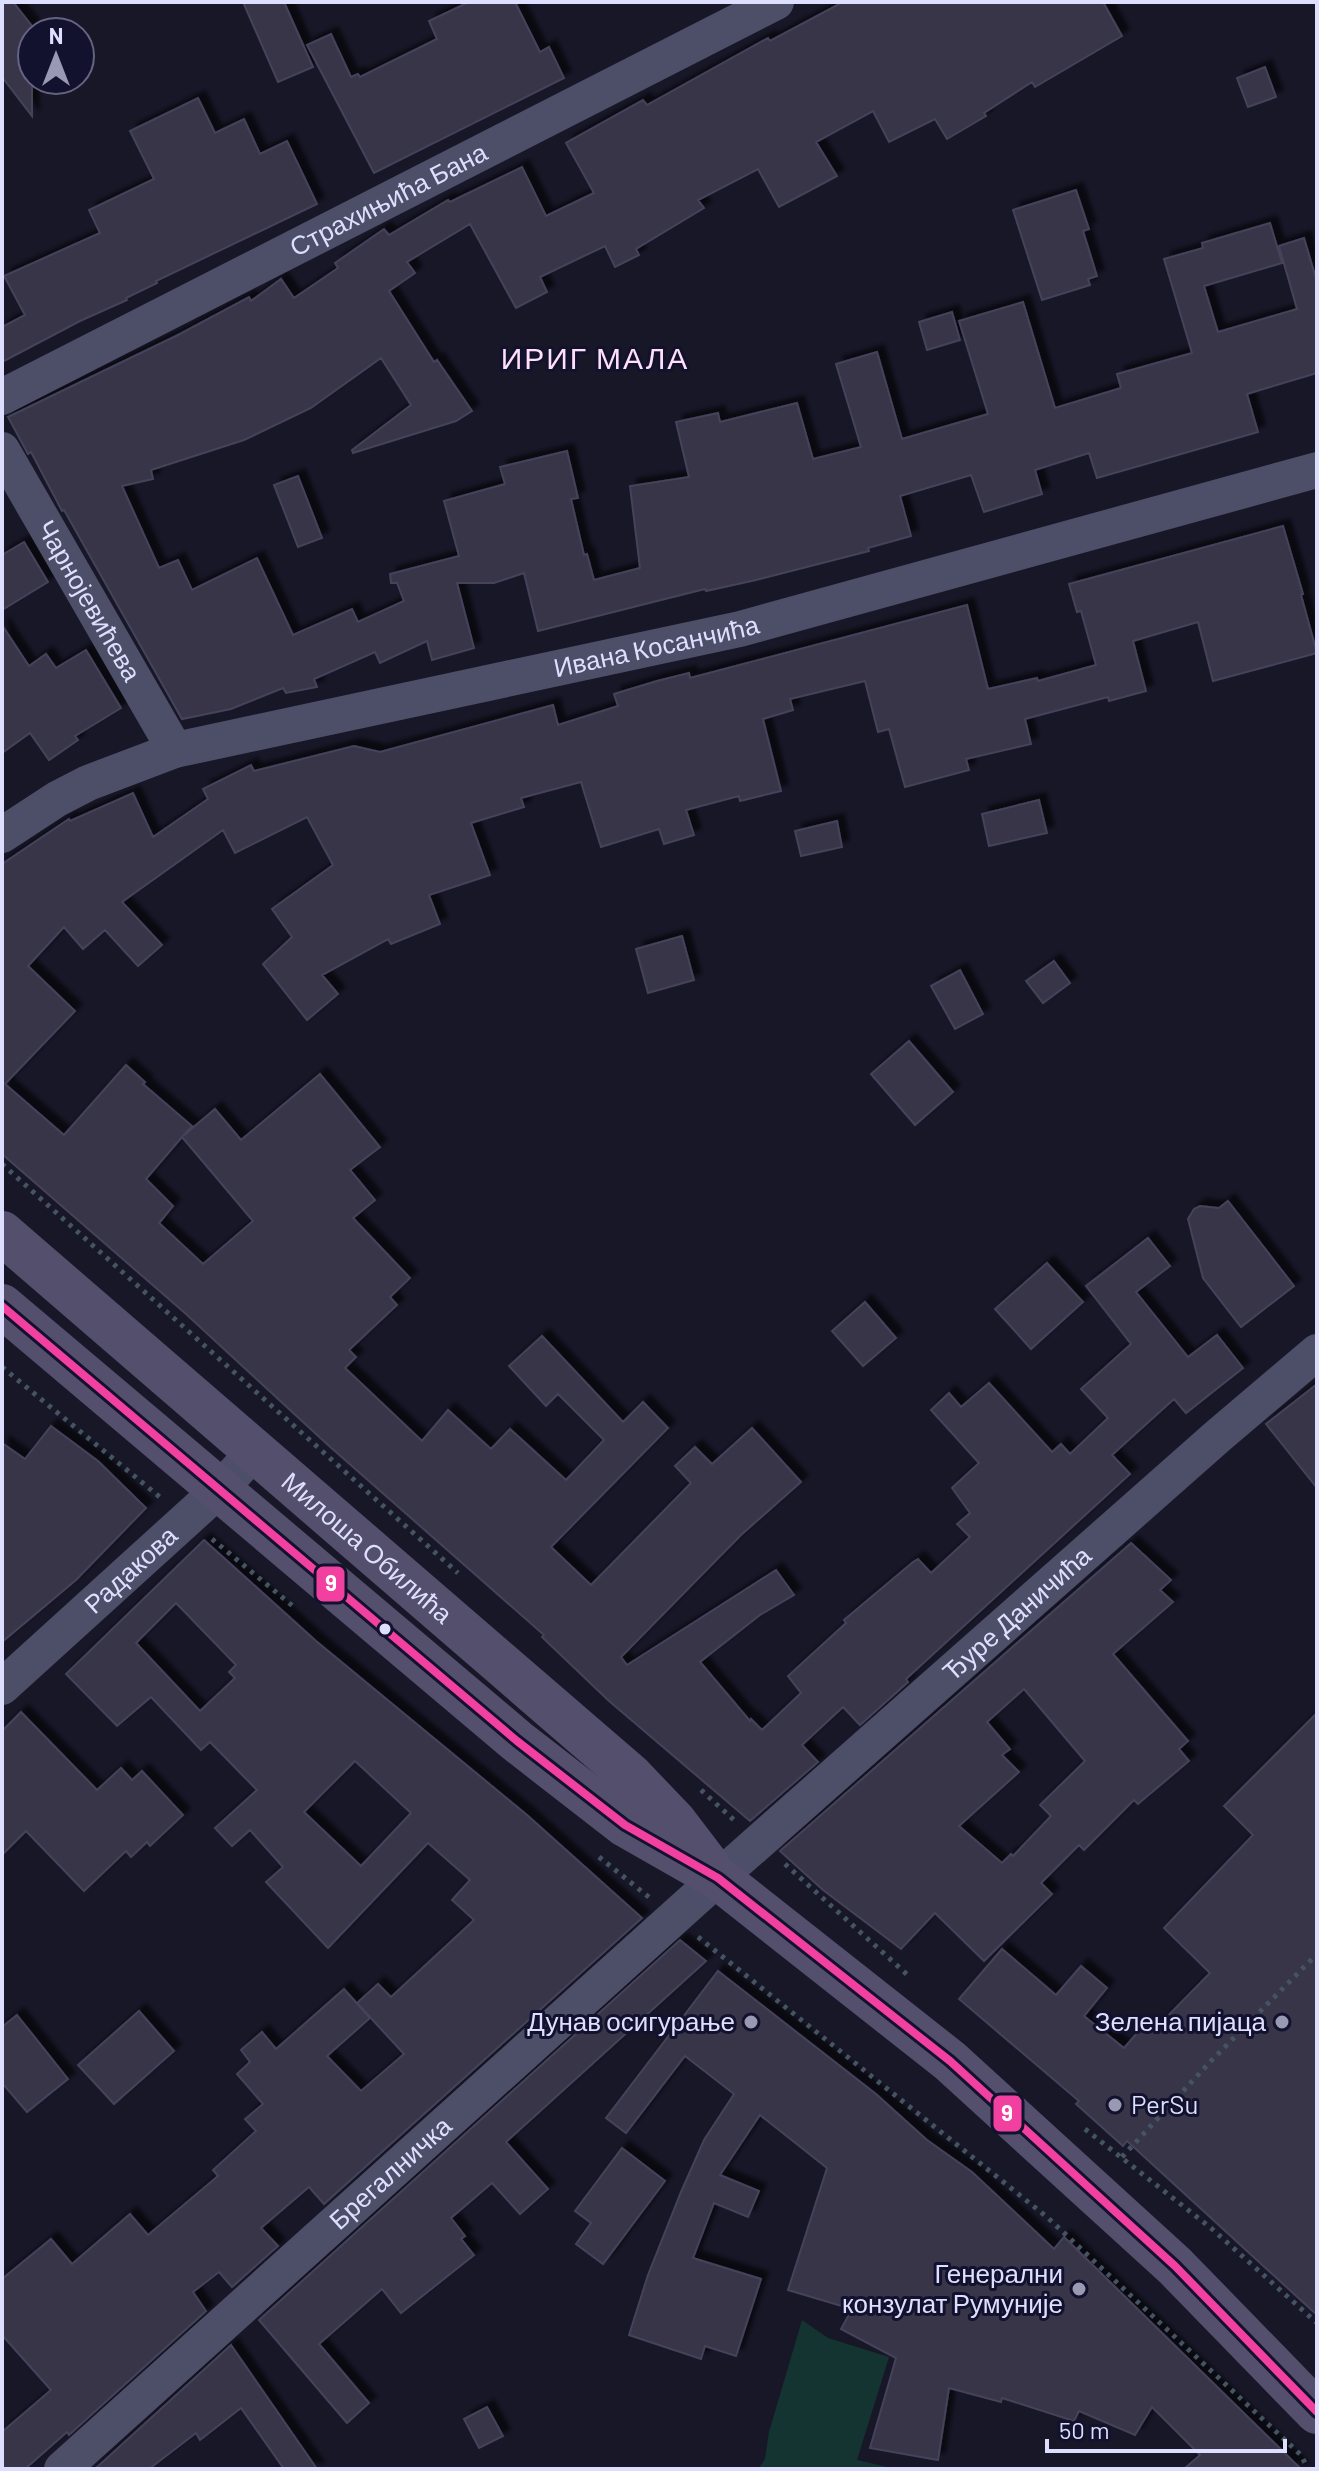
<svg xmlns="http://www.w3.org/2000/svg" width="1319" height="2471" font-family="Barlow,sans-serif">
<defs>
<filter id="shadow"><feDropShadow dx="7" dy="-7" stdDeviation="2" flood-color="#0009"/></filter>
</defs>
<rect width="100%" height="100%" fill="#181728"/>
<path fill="#143431" d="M802,2320L828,2338L889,2357L857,2460L896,2469H758L765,2459L769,2432Z"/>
<g fill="#373649" stroke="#44425a" stroke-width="2" fill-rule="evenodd" filter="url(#shadow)">
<path d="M2,2H13L32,26V116L2,77Z"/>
<path d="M243,2H284L313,67L278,82Z"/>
<path d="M469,2H515L540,52L549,47L564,78L374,173L307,45L331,34L351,77L358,74L360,77L437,39L429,21Z"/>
<path d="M843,2H1103L1122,36L1035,87L1032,82L984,113L986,116L947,139L935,119L889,142L873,111L816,142L837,176L779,207L758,169L698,200L704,208L636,249L639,255L615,267L605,246L540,277L547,292L516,308L470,224L407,262L415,273L389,291L434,362L437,360L472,411L456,421L353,453L352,450L411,405L381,358L311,408L244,440L151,470L153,479L122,486L159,568L178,560L192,590L257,558L293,635L352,609L358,622L404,601L397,583H391L390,574L459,556L444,501L505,484L500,467L567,451L578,498L571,499L584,555L587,554L594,580L640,568L630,486L689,477L676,422L718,413L720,422L797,403L813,459L861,447L836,364L877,352L902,439L988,414L959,321L1023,302L1055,408L1121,388L1117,374L1192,353L1164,259L1203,248L1202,243L1270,223L1282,263L1204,286L1218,332L1297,309L1279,246L1304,238L1317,282V373L1247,394L1258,432L1097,478L1089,453L1035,470L1042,494L984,512L971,475L900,496L911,536L868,548L869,551L756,580L706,591L705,589L538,631L524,573L494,583H457L474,648L432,660L427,641L380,663L375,652L314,679L317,687L286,693L283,688L231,709L182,719L64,510L62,511L31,452L28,454L8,417L178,335L249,297L251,301L281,279L294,298L338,268L335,263L384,229L389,235L448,200L450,202L522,167L546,216L594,193L566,143L643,100L647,105L768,38L770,41Z"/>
<path d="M1265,67L1276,97L1248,107L1237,78Z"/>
<path d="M198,98L215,133L244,119L260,154L287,141L317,204L156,281L157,283L126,298L127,300L80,321L2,362V327L25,315L4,276L100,233L89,210L154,179L130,131Z"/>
<path d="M1076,190L1089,229L1083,231L1097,276L1088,279L1090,285L1042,300L1013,210Z"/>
<path d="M952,312L960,340L927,350L919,322Z"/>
<path d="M298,476L322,538L298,547L274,485Z"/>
<path d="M1283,526L1303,594L1301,595L1317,653L1213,681L1198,622L1133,641L1146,691L1109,701L1108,697L1025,719L1031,744L966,759L969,770L905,787L889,729L878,732L865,681L790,699L793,710L763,719L781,791L740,801L739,796L686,810L694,835L664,844L659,829L601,847L581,782L521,798L524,807L471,823L490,875L429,895L440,924L391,944L388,939L322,975L338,994L307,1020L263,964L292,937L272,909L333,865L307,817L235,853L223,830L122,902L162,945L138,966L105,930L83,949L64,927L28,966L75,1011L5,1084L64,1135L126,1065L145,1082L143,1084L192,1126L183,1136L215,1109L241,1140L320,1074L380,1147L350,1170L375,1200L353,1218L410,1278L390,1297L397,1305L349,1350L356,1357L345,1368L422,1441L448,1410L491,1449L510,1429L566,1480L604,1440L558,1394L546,1406L509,1366L542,1336L623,1422L643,1402L668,1428L551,1547L591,1585L691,1483L675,1466L695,1447L712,1464L752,1428L801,1482L741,1535L621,1657L627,1665L776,1570L794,1595L760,1615L700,1662L750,1721L751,1719L762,1730L801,1693L788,1676L846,1623L844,1620L913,1562L918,1559L931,1573L970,1537L957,1524L970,1513L952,1488L979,1463L931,1410L949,1393L961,1407L989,1383L1052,1452L1061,1444L1070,1454L1108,1418L1081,1389L1131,1344L1086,1286L1148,1238L1170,1266L1136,1292L1188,1357L1217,1335L1243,1368L1186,1413L1174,1399L1112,1455L1130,1474L906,1679L908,1682L860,1725L843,1707L802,1745L818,1762L750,1821L609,1701L542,1637L544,1635L328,1445L186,1314L2,1154V864L69,819L70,821L133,793L153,837L208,799L203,789L251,765L254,771L354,746L380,752L553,705L558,725L618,706L614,694L657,681L689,673L690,678L967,605L988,689L1037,678L1038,681L1096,665L1081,611L1077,612L1069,584ZM182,1137L253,1221L203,1264L159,1223L173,1206L146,1179Z"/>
<path d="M24,542L48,582L2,610V555Z"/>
<path d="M2,625L29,666L46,654L56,668L86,650L121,708L75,736L78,740L49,760L30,733L2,753Z"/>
<path d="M1039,800L1047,833L989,846L982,814Z"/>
<path d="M837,821L842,847L801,856L795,831Z"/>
<path d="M682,936L694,980L648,993L636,949Z"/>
<path d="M1054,961L1070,983L1043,1003L1026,981Z"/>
<path d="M960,970L983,1014L955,1029L931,986Z"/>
<path d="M909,1041L953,1092L915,1125L871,1074Z"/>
<path d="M1228,1201L1294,1286L1241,1327L1203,1278L1188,1219L1194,1209L1200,1206L1219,1208Z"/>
<path d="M1047,1263L1083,1302L1031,1349L995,1309Z"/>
<path d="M865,1302L896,1338L863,1366L832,1331Z"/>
<path d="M1317,1384V1488L1266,1424Z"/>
<path d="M51,1426L98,1461L146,1508L76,1580L2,1642V1443L25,1459Z"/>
<path d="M204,1540L316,1641L527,1815L642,1918L324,2204L309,2187L261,2228L278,2246L232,2287L219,2272L193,2292L206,2311L69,2435L67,2432L25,2469H2V2432L51,2390L2,2335V2279L51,2239L72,2264L130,2214L148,2235L218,2176L213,2170L256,2131L245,2119L263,2104L237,2074L250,2062L241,2050L262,2032L276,2049L344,1989L370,2018L327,2056L361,2091L404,2054L357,2003L378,1984L391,1997L474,1920L452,1900L470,1880L428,1843L328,1948L266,1882L283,1867L250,1830L232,1846L215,1828L257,1790L210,1742L201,1750L151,1697L117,1726L66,1674ZM176,1603L236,1665L229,1672L235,1678L200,1711L136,1643ZM355,1761L411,1813L361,1866L304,1812Z"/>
<path d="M1131,1543L1171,1580L1160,1590L1173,1602L1113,1654L1188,1741L1179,1749L1189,1761L1138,1804L1134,1800L1084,1850L1079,1845L1041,1883L1052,1894L984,1961L935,1913L901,1949L823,1890L780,1851ZM1024,1689L1085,1761L1040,1805L1051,1816L1013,1856L1011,1854L1002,1863L959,1826L1019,1772L1002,1755L1010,1749L987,1722Z"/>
<path d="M21,1712L97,1790L121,1768L132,1780L142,1771L183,1815L150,1846L147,1842L131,1857L126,1851L84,1891L26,1831L2,1855V1731Z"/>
<path d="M1317,1713V2315L1127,2141L1123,2146L1076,2104L1079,2101L959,1999L1002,1949L1056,1995L1081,1966L1107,1988L1084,2016L1124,2048L1145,2024L1153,2031L1210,1973L1164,1928L1253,1835L1224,1806Z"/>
<path d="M680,1940L706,1961L506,2142L548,2189L520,2214L492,2183L451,2218L465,2236L461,2239L474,2255L401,2313L382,2289L319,2344L369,2403L347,2423L259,2320Z"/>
<path d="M718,1971L876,2094L927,2140L972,2172L1054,2249L1064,2237L1301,2469H1184L1200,2455L1152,2407L1135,2435L1079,2411L1074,2421L1002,2398L1001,2402L949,2388L938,2460L870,2448L896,2358L841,2329L852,2309L788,2290L827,2168L760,2115L720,2175L759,2191L748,2217L714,2203L693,2258L761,2279L736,2356L705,2346L701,2359L629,2335L648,2275L681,2192L704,2140L734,2094L685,2056L626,2133L606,2118Z"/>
<path d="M139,2011L174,2051L114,2104L78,2065Z"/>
<path d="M17,2015L68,2079L27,2112L2,2083V2027Z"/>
<path d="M622,2148L665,2181L603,2264L576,2244L591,2223L575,2211Z"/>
<path d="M231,2345L317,2469H284L241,2408L200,2440L196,2433L149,2469H95Z"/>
<path d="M487,2407L503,2436L479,2448L464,2419Z"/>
</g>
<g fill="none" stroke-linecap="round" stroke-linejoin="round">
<g stroke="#445462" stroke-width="5" stroke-dasharray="4 6" stroke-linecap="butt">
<path d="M2,1164L458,1573"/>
<path d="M2,1367L161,1498"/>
<path d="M212,1539L294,1607"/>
<path d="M701,1790L735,1821"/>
<path d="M599,1857L650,1898"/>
<path d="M785,1864L911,1978"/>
<path d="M698,1937L1047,2217L1301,2455L1308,2469"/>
<path d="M1085,2129L1211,2228L1317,2323"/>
<path d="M1122,2157L1211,2061L1317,1954"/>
</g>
<g stroke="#4d4e68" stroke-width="36">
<path id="s1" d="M2,397L776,2"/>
<path id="s2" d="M2,450L175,750"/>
<path id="s3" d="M2,835L57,799L88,783L175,750L740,629L1317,470"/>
<path id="s4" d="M2,1687L220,1489L256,1450"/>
<path id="s5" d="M62,2469L718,1878L1218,1436L1317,1352"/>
</g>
<g stroke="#554f6e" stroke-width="44">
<path id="s6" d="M2,1233L631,1776L675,1822L707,1864"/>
<path d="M2,1306L517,1741L625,1825L718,1878L950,2061L1175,2266L1317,2412"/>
</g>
<g stroke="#12112e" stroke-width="14">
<path id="bus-1" d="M2,1306L517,1741L625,1825L718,1878L950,2061L1175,2266L1317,2412"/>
</g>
<use href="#bus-1" stroke="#f240a1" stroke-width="8"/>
</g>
<circle fill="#dedfff" stroke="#12112e" stroke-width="3" cx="385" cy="1629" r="7"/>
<g fill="#9999b4" stroke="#12112e" stroke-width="3">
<circle cx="751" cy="2022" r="8"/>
<circle cx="1282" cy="2022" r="8"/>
<circle cx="1115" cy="2105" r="8"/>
<circle cx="1079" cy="2289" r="8"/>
</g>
<g text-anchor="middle" stroke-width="6" stroke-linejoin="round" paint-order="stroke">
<g font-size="26" fill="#dedfff" stroke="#12112e">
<text dy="9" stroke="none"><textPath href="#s1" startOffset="434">Страхињића Бана</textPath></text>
<text dy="9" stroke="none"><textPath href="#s2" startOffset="174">Чарнојевићева</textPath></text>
<text dy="9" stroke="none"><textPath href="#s3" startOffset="686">Ивана Косанчића</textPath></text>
<text dy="9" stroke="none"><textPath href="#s6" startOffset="482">Милоша Обилића</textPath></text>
<text dy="9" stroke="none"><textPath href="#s4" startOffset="174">Радакова</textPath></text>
<text dy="9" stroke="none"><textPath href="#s5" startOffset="1282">Ђуре Даничића</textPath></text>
<text dy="9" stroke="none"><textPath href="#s5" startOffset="442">Брегалничка</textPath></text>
</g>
<g font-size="26" fill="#dedfff" stroke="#12112e" text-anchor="end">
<text x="735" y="2031">Дунав осигурање</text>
<text x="1266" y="2031">Зелена пијаца</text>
<text x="1131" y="2114" text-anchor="start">PerSu</text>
<text x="1063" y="2283">Генерални<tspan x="1063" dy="30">конзулат Румуније</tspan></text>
</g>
<g font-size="30" letter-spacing="2" fill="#ffe0f8" stroke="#12112e">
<text x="595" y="369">ИРИГ МАЛА</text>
</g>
</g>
<g stroke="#12112e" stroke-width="3">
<rect x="315" y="1565" width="31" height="38" rx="8" fill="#f240a1"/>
<rect x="992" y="2094" width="31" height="39" rx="8" fill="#f240a1"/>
</g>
<g font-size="22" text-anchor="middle" font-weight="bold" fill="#fff">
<text x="331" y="1591">9</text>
<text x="1007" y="2121">9</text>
</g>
<rect width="1319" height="2471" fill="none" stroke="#dedfff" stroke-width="8"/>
<g transform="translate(56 56)"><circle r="38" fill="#12112e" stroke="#646382" stroke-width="2"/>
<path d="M0-6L14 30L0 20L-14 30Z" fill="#9999b4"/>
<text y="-12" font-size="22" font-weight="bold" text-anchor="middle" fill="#dedfff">N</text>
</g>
<path d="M1047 2439v12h238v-12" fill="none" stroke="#dedfff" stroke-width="4"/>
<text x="1059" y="2439" font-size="24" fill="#dedfff" stroke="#12112e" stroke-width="6" paint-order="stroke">50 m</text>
</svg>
